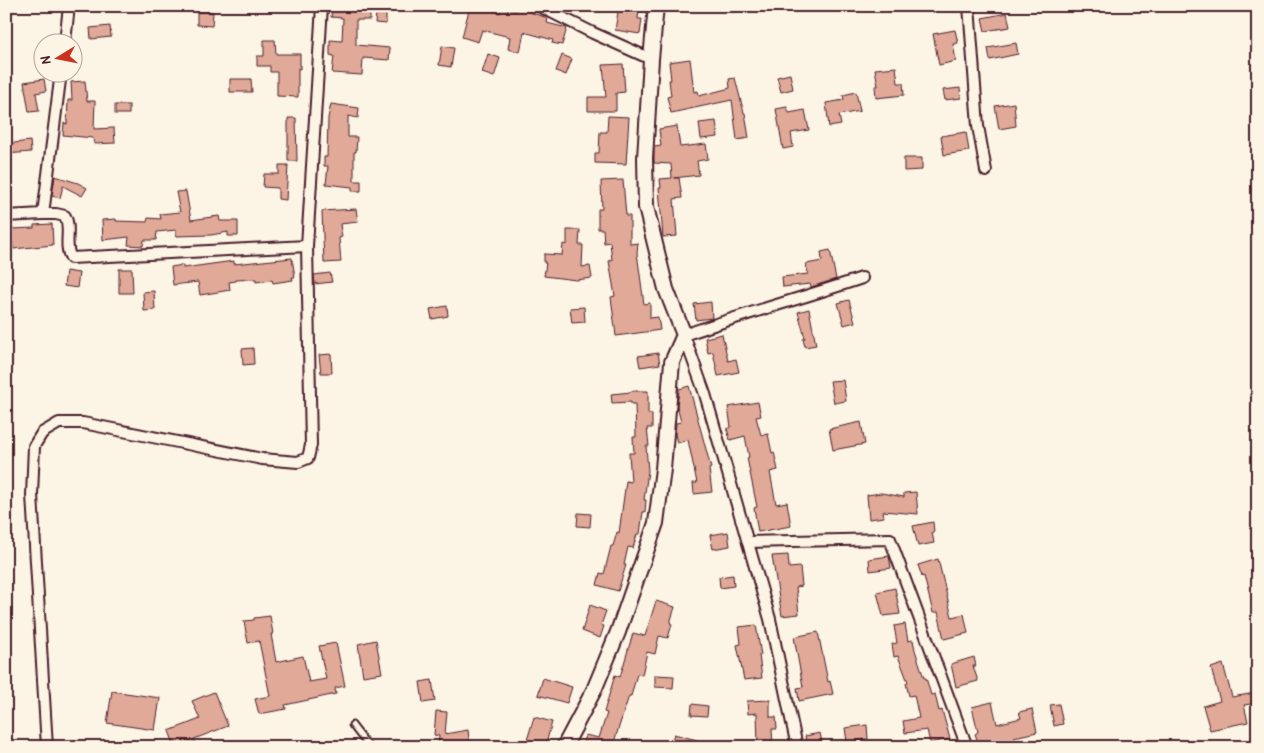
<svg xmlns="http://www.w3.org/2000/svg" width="1264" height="753" font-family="'Patrick Hand',sans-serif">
<rect width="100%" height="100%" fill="#fcf5e5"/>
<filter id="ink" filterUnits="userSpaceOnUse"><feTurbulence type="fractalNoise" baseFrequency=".02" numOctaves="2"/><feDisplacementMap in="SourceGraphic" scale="10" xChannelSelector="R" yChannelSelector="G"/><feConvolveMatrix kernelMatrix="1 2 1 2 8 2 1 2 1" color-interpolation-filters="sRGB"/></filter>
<g filter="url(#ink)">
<g fill="#e0a998" stroke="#4a1f2b">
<path d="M344,6H370V20H356V45L390,48L389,60L363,58L362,75L332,73L334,56L330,55V40L342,41L343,18L331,17L332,7L344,8Z"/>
<path d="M470,6H477L500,13L501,8L516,11L518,6L530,9L529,12L548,18L547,23L567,28L562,45L552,43L553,40L524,32L520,52L508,49L510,37L482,30L478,42L462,37Z"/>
<path d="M619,6L639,8L638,19H642L640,34L615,30Z"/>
<path d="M197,12H213L212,26L197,25Z"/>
<path d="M1007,13L1010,27L985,31L982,18Z"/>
<path d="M376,14H386V24L375,23Z"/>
<path d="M110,26L111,37L91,39L90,28Z"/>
<path d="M955,30L958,43L953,44L956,61L939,65L933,34Z"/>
<path d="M264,40H275L276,54H300V69L298,68V97L277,96V72H270V66H257V56H264Z"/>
<path d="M1016,43L1018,54L990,60L988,48Z"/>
<path d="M442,46L454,48L451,67L439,65Z"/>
<path d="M488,54L500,58L494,77L482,73Z"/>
<path d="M562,55L572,59L566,75L556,71Z"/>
<path d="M690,59L694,92L698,91L699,96L730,88L729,79L735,78L744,113H745L749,138L737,140L732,100L671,113L667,97L671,96L669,80H671L669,62Z"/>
<path d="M623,64L625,92L616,93V111H588V97H606L603,65Z"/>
<path d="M896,67L898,83H903L904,95L876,98L875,86H878L875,69Z"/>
<path d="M790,74L793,89L781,92L777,77Z"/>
<path d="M44,79L46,91L36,93L39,111L29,112L24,82Z"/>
<path d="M230,79H251L252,92H230Z"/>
<path d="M85,81L87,101H95L94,129L114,128L115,143L94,144L93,138L63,135L64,123L67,124L68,100H72L71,82Z"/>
<path d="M960,88L961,98L945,100L943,90Z"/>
<path d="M856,92L860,111L839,115L841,125L829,127L826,103L844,100L843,95Z"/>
<path d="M1014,103L1016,126L999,129L995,106Z"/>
<path d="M331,104L359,108L358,118L348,116V137H357L356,152H354V181H361V191H352V187L326,184L328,166H324V157H327L328,118Z"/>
<rect x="115" y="105" width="14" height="9"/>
<path d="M787,107L789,113L805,110L809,130L791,133L793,147L783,149L776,109Z"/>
<path d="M608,116L629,117L626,164L595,163V153H599L600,132H607Z"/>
<path d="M288,118H296L297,161H288Z"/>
<path d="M716,121L718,137L701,139L699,123Z"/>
<path d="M677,126L680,147L706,144L708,159L697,161L699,175L674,178H679L682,198L674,199L677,236L663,237L659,188H661L660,179L672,178L671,164L654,163V147L661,146L659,129Z"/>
<path d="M966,132L969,151L944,155L941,136Z"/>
<path d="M30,141L31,152L6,154V144Z"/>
<path d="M904,158H922V170L904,171Z"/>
<path d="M279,165H288L286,200L278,199V188L263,187L264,174H279Z"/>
<path d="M55,176L78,183L87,188L82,196L63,186L60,198L52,196Z"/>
<path d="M623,180L626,216H630V244L638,243L637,253L644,304L650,303V318L658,317L660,330L616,336L611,297L615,296L609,261L612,260L610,242L604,243L603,229H598V209H602L601,181Z"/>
<path d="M186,191L191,220L219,216L220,221H238V236H228V232L211,235L176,236V230L157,232L156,240H144L143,246L128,245L129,237L103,240L102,220L116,219V221L147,222L148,218L161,219L160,214L180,212L176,192Z"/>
<path d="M356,209L358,222L340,224L342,237L339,238L341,262L324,263L322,211Z"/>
<path d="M52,224L53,245L13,249L12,229L34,228V225Z"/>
<path d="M567,230H580L579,245H583L582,267L590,266L592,278L576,280L544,276L546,263H544V254L562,255L563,244L567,245Z"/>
<path d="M830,250L836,279L811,287L810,284L783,287L782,277L808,274L806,264L822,261L821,252Z"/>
<path d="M292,258L295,277H292L293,280L273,283L272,280L256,282V279L236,280V281L229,282L230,290L200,295L198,282L173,285L171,267L183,265V268L234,261V264Z"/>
<path d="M119,269H132L133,293H119Z"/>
<path d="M66,271L79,273L77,288L64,286Z"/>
<path d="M330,273L332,282L315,284L314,275Z"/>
<path d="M154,291L155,310L144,311L143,292Z"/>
<path d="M849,300L855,322L844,325L838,303Z"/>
<path d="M711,302L712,318L696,320L694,304Z"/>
<path d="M447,306L448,316L432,319L430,309Z"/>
<path d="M584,307L585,322L572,323L570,308Z"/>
<path d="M809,309L816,345L805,347L803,339L805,338L798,312Z"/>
<path d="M722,334L728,361L736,359L739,372L718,376L713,352L708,353L705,338Z"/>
<path d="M253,348L254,364L243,365L242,349Z"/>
<path d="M658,353L660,364L640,367L638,356Z"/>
<path d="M331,354L332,373H321L319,355Z"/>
<path d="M843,380L846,401L834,403L830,381Z"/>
<path d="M689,386L711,468L709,469L712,492L694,494L693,483H697L688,440L677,443L675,434L676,423L681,422L677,406L679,389Z"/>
<path d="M631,391H648V414H652V428H647L649,446H646L648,471L644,500H646L645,512H643L640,534H637L633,548L628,547L624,565H626L618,591L597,585L600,573L604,574L611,546H613L617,532L619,533L626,481L631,482L629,453H634L633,437H636L635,404H631V402L612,403L611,394L631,392Z"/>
<path d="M758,402L761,416L756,417L761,435L768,434L772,453L774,452L778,470L770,472L776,504L787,502L791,526L758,532L754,508L757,507L747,458L749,457L745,436L730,440L727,429L731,427L728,407Z"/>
<path d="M861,422L865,444L833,450L829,429Z"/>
<path d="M916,492L918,514L883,511L884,517L869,519L867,495L881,493L904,497V493Z"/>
<path d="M578,513L591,514L590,527L577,526Z"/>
<path d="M933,522L934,532H932L934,543L918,546L913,526Z"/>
<path d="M728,532L730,546L713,549L710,535Z"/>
<path d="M788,555L789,568L800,567L802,586L796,587L799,614L782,616L772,556Z"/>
<path d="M889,556L891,568L870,571L869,559Z"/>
<path d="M938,559L952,617L964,614L968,633L944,639L938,612L933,613L924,576L922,577L918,565Z"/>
<path d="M733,575L734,586L720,588L719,577Z"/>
<path d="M895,588L900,614L883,616L877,592Z"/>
<path d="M656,601L675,607L670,623L672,624L668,638L659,636L655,654L647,652L642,675L637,674L631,696H629L614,742L620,743V747H582L585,735L599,738L607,713L604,712L609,695L615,675L620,677L633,633L645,636Z"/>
<path d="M590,605L606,611L601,625L604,626L600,638L582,631Z"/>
<path d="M270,616L273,634H271L276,662L303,656L309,682L326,679L319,646L336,643L345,686L335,688L336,694L285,705L286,709L259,714L255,699L270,696L259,641L248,643L244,621L254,620V618Z"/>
<path d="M905,624L908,641L913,640L915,650L924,678H926L931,695L935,694L939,711L942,710L950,739L930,743L927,730L905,733L903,721L919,718L914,695L909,696L906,683L908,682L898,656L894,657L892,644L897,643L894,626Z"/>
<path d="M756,625L761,655H759L762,678L744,680L737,645L741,644L739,627Z"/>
<path d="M818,632L828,682L830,681L833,694L799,701L797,688L803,687L794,637Z"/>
<path d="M376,640L382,673L363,676L358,644Z"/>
<path d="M974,657L976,666H973L978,681L956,687L951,664Z"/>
<path d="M1223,664L1232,697L1255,693L1257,703L1244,705L1248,722L1210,730L1203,706L1220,701L1211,668Z"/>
<path d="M655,675L674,676L673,688L655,687Z"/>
<path d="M543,678L572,687L567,703L538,695Z"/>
<path d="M432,680L435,701L423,703L420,682Z"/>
<path d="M112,691L160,698L155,730L107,723Z"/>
<path d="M214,692L228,726L194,739L197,747H175L169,731L200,719L192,701Z"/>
<path d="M770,700V717H776L777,729H772L773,747H758L757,713L748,714L747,701Z"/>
<path d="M992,702L997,724L1021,718L1019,712L1032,709L1037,732L1014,737L1017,747H1005L1004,743L994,747H980L975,734L978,732L972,707Z"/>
<path d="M692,704L708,706L707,716L691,715Z"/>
<path d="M1059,704L1063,724L1054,726L1050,705Z"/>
<path d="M436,711L447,712L445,734L468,730L470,747H438L439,736L434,735Z"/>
<path d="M534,717L552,722L545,747H525Z"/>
<path d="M867,725L868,739L847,742L845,728Z"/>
<path d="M820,733L823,747H807L805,736Z"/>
<path d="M674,734L712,744V747H670Z"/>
</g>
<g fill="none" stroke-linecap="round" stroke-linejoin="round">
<g stroke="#4a1f2b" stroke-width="9">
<path id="lane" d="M352,725L369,747"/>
</g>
<g stroke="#4a1f2b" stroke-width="14">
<g id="street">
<path d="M539,6L593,33L651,59"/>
<path d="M969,6L978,126L986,171"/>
<path d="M65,42L69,6"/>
<path d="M43,214H56L65,216C72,229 63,245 71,258L307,246"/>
<path d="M6,216L43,214L61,72"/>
<path d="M748,542L890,539L967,747"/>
<path d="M47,747L32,495L34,446L42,433L59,423H83L262,459L298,462L308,458L311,445L307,246L322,6"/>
<path d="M797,747L770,619L705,394L684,335C743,314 803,298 862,278"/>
</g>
</g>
<g stroke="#4a1f2b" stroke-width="18">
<path id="secondary" d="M564,747L594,690L618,632L656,523L663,469L672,362L684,335L666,289L646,207L645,158L651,59L656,6"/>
</g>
<use href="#lane" stroke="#fcf5e5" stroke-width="5"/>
<use href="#street" stroke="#fcf5e5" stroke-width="10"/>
<use href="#secondary" stroke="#fcf5e5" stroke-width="14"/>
</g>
</g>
<rect width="1264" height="753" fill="none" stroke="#fcf5e5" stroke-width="25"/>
<rect x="12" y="12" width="1239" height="728" fill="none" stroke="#4a1f2b" stroke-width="2" filter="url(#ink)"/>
<g transform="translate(58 58) rotate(260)"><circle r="24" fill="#fcf5e5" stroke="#b59f9b"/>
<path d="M0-4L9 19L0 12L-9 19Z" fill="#c8321e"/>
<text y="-8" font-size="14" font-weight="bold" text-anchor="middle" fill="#4a1f2b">N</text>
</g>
</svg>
